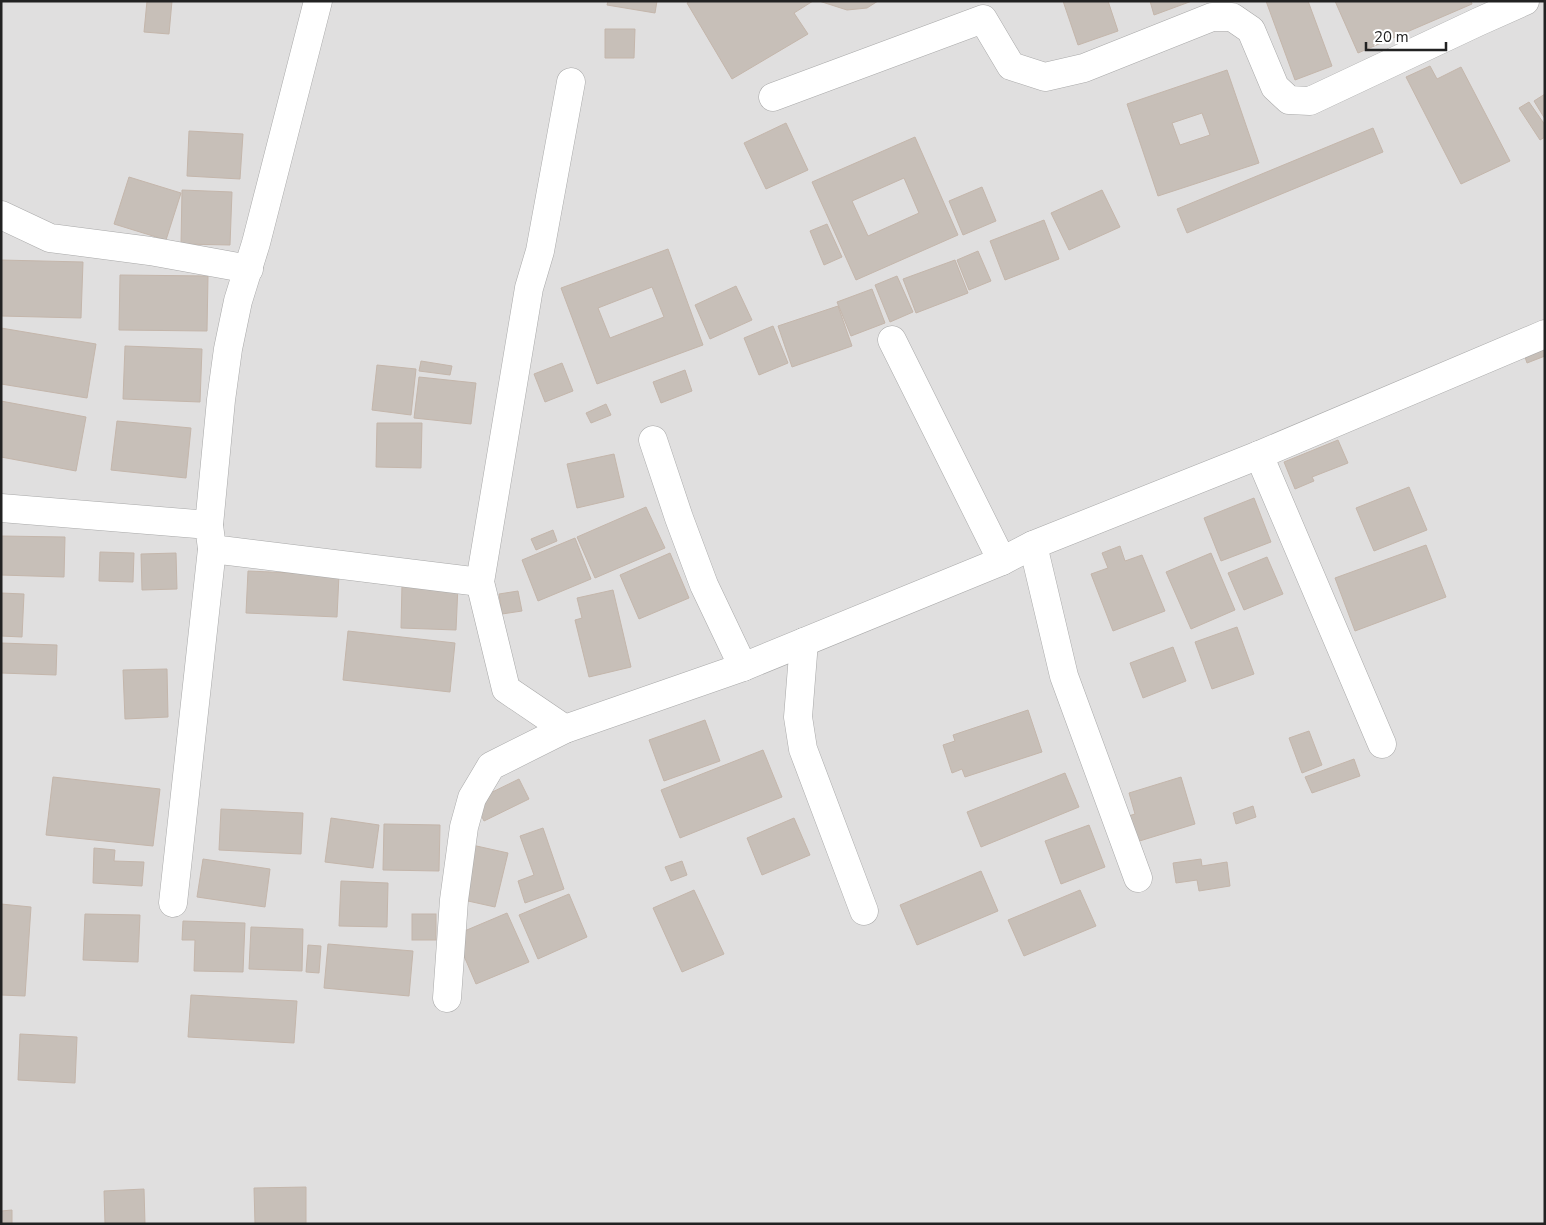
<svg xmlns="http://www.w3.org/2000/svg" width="1546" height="1225" font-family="'Nunito Sans',sans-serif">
<rect width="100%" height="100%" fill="#f2efe9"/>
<rect fill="#e0dfdf" x="1" y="1" width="1544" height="1223"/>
<g fill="#c7bfb8" stroke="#c4b6ab" fill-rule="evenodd">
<path d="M147,1H172L169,34L144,32Z"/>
<path d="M608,1H657L655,13L607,5Z"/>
<path d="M690,1H813L794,13L808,34L732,79L687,3Z"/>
<path d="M819,1H878L867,8L847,10Z"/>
<path d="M1063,1H1108L1118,31L1078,45Z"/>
<path d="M1150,1H1192L1154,15Z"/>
<path d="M1266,1H1308L1332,66L1295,80Z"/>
<path d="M1335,1H1471L1472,4L1358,53Z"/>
<path d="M605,29H635L634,58H605Z"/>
<path d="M1430,66L1437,79L1461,67L1510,161L1461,184L1406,77Z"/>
<path d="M1227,70L1259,163L1158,196L1127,104ZM1202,113L1210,135L1180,145L1172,123Z"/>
<path d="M1545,94V119L1534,101Z"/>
<path d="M1529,102L1545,125V137L1540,140L1519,108Z"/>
<path d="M786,123L808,170L766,189L744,143Z"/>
<path d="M1373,128L1383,152L1187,233L1177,209Z"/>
<path d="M189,131L243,134L240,179L187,176Z"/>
<path d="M915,137L958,235L856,280L812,182ZM904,178L919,213L868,236L852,201Z"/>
<path d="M129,177L181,193L166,240L114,224Z"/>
<path d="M982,187L996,221L963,235L949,201Z"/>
<path d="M182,190L232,192L230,245L181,244Z"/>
<path d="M1102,190L1120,227L1069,250L1051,213Z"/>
<path d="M1044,220L1059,259L1005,280L990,241Z"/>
<path d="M827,224L842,257L824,265L810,231Z"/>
<path d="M668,249L703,345L597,384L561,288ZM652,287L664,317L610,338L598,308Z"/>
<path d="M978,251L991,281L969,290L957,260Z"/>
<path d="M1,260L83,262L81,318L1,316Z"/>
<path d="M955,260L968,293L916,313L903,279Z"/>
<path d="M120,275L208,276L207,331L119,330Z"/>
<path d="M897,276L913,312L890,322L875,285Z"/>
<path d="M736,286L752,320L710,339L695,305Z"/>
<path d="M872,289L885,323L851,336L837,302Z"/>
<path d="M838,306L852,346L792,367L778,326Z"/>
<path d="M773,326L788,363L759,375L744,338Z"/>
<path d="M1,328L96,344L87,398L1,384Z"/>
<path d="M1545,340V356L1527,363L1522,348Z"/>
<path d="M125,346L202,349L200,402L123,399Z"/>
<path d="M421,361L452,366L450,375L419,371Z"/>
<path d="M562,363L573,391L545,402L534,374Z"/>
<path d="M377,365L416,369L411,415L372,410Z"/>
<path d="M685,370L692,391L661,403L653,382Z"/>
<path d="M419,377L476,383L471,424L414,418Z"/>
<path d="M1,401L86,417L76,471L1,457Z"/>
<path d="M606,404L611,415L591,423L586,413Z"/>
<path d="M117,421L191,428L186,478L111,470Z"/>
<path d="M377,423H422L421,468L376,467Z"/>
<path d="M1338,440L1348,463L1312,477L1314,481L1295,489L1284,462Z"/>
<path d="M614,454L624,497L577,508L567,464Z"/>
<path d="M1409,487L1427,530L1374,551L1356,508Z"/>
<path d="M1254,498L1271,542L1221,561L1204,518Z"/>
<path d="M646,507L665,548L595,578L577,537Z"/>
<path d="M553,530L557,541L536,550L531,539Z"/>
<path d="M1,536L65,537L64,577L1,575Z"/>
<path d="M575,538L591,579L538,601L522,560Z"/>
<path d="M1426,545L1446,597L1355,631L1335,578Z"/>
<path d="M1120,546L1125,561L1142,555L1165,611L1113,631L1091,574L1108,568L1102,553Z"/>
<path d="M100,552L134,553L133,582L99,581Z"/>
<path d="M176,553L177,589L142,590L141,554Z"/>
<path d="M670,553L689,598L639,619L620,575Z"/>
<path d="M1211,553L1235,610L1191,629L1166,572Z"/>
<path d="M1267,557L1283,594L1244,610L1228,573Z"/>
<path d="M248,571L339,575L337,617L246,613Z"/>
<path d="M402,584L458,586L456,630L401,628Z"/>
<path d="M613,590L631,667L589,677L575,620L582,618L577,598Z"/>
<path d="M518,591L522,611L502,614L499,594Z"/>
<path d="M1,593L24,594L22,637L1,636Z"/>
<path d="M1237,627L1254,674L1212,689L1195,642Z"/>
<path d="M348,631L455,643L450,692L343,680Z"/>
<path d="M1,643L57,645L56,675L1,673Z"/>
<path d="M1173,647L1186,681L1143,698L1130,663Z"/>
<path d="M167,669L168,717L125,719L123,670Z"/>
<path d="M1028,710L1042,752L965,777L962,769L952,773L943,745L955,741L953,735Z"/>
<path d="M705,720L720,761L664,781L649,740Z"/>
<path d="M1309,731L1322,765L1302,773L1289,738Z"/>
<path d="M763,750L782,797L680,838L661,790Z"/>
<path d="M1354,759L1360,776L1312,793L1305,777Z"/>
<path d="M1065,773L1079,807L981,847L967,812Z"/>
<path d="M53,777L160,789L153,846L46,835Z"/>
<path d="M1181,777L1195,824L1133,843L1125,817L1135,814L1129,793Z"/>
<path d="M519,779L529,799L484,821L474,801Z"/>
<path d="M1253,806L1256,817L1236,824L1233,813Z"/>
<path d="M221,809L303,813L301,854L219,850Z"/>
<path d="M331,818L379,825L373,868L325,862Z"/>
<path d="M794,818L810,855L762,875L747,838Z"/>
<path d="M384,824L440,825L439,871L383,870Z"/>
<path d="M1089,825L1105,867L1061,884L1045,841Z"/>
<path d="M543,828L564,889L525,903L518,881L534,875L520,836Z"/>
<path d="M472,845L508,853L495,907L459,899Z"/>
<path d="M94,848L115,850L114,861L144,862L142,886L93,883Z"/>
<path d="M203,859L270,869L265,907L197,897Z"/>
<path d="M1201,859L1202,866L1227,862L1230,886L1199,891L1197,880L1176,883L1173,863Z"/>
<path d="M682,861L687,875L671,881L665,867Z"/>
<path d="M981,871L998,911L917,945L900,905Z"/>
<path d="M341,881L388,883L387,927L339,926Z"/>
<path d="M694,890L724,954L682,972L653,908Z"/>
<path d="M1080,890L1096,926L1024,956L1008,920Z"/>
<path d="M569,894L587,937L538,959L519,915Z"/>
<path d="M1,904L31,907L25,996L1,995Z"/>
<path d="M507,913L529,962L476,984L455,935Z"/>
<path d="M85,914L140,915L138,962L83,960Z"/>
<rect x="412" y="914" width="24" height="26"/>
<path d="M183,921L245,923L243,972L194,971L195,940H182Z"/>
<path d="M251,927L303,929L302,971L249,969Z"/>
<path d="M328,944L413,951L409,996L324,988Z"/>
<path d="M308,945L321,946L319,973L306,972Z"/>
<path d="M191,995L297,1001L294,1043L188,1037Z"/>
<path d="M20,1034L77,1037L75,1083L18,1080Z"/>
<path d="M306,1187V1224H255L254,1188Z"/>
<path d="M144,1189L145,1224H105L104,1191Z"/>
<path d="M12,1210V1224H1V1211Z"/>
</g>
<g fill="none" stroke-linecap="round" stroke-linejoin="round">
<g stroke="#a9a9a9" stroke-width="29">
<g id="minor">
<path d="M773,97L983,19L1011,66L1045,77L1084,68L1212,17H1232L1251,30L1275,87L1289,100L1310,101L1478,22L1525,1"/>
<path d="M1,215L50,238L150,251L249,269"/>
<path d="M892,340L1002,561"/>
<path d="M653,440L679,518L704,585L743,667"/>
<path d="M1259,455L1382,744"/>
<path d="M1,508L209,525L212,549L480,582"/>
<path d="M209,525L221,400L228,349L238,301L256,243L318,1"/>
<path d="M1033,545L1064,676L1138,878"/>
<path d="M804,642L798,717L803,749L864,911"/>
<path d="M565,729L506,689L480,582L529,288L540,251L571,82"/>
<path d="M173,903L212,549"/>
<path d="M447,998L454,900L464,827L472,798L491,766L565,729L743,667L1002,561L1033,545L1259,455L1545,334"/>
</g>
</g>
<use href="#minor" stroke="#fff" stroke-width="28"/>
</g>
<rect width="1546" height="1225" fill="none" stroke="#222222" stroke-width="5"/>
<path d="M1366 42v8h80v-8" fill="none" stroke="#222222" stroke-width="2.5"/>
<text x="1374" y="42" font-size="15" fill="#222222" stroke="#ffffff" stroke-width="4" paint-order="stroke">20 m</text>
</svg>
